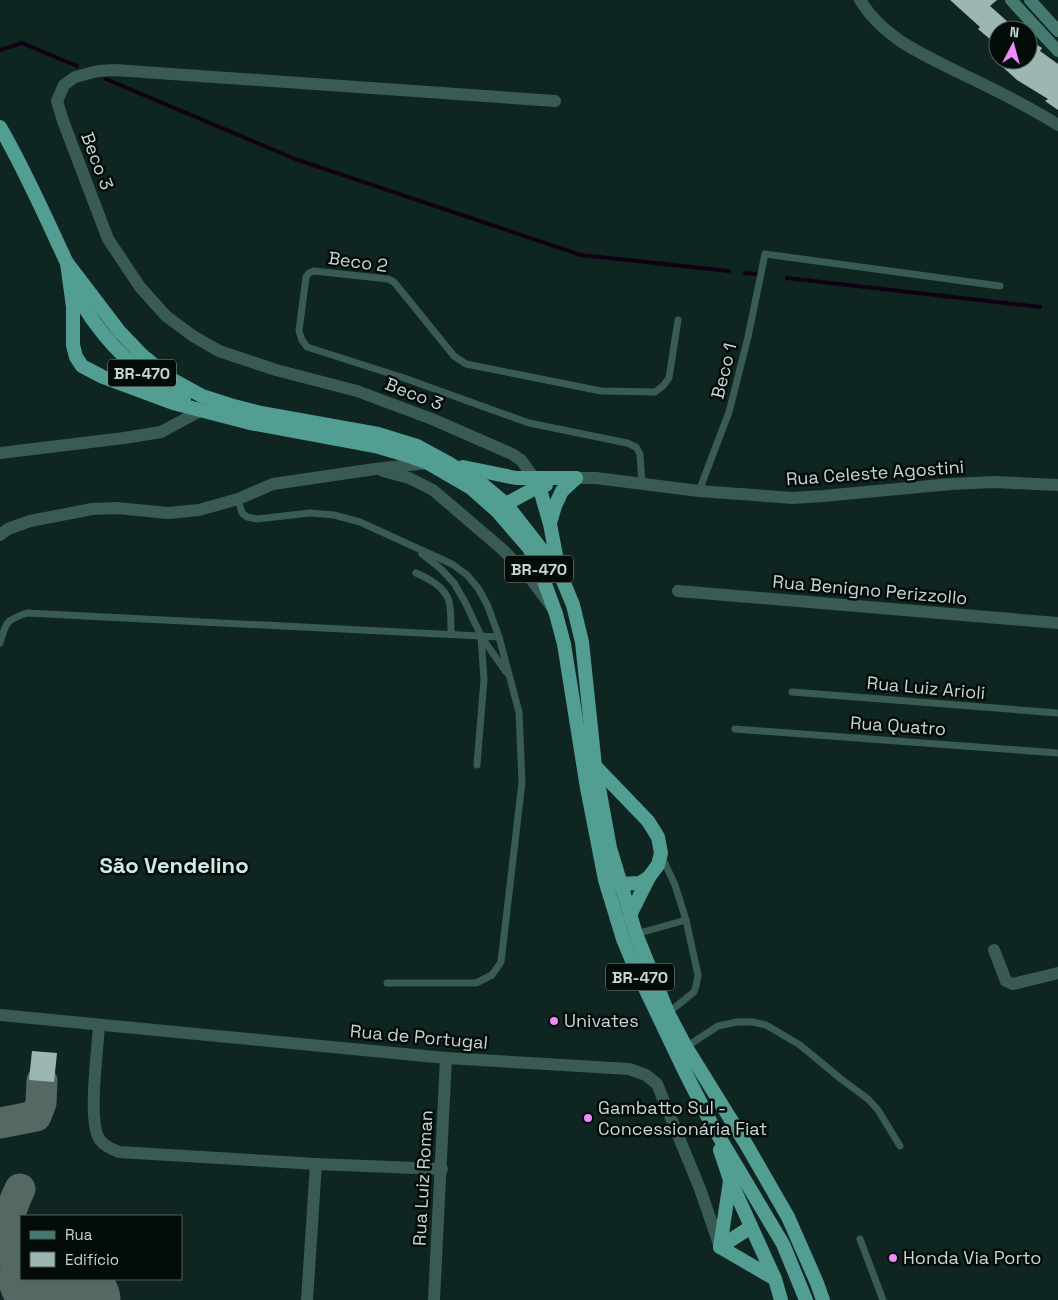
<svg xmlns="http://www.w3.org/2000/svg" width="1058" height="1300" font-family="'Space Grotesk',sans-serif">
<rect width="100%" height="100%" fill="#0e2521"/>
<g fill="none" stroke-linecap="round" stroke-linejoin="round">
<g stroke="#120015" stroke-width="4">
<path d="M0,50L22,43L77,66"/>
<path d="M106,79L295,159L581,255L729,271"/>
<path d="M745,273L757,274"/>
<path d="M787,278L1040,307"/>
</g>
<g stroke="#546864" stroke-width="31">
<path d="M0,1123L36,1116L41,1103L42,1081"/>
<path d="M20,1189C6,1218 0,1244 21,1269"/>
</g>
<path stroke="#546864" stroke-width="79" d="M38,1279L81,1300"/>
</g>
<g fill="#9cb7b2">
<path d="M950,0H997L990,6L1017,30H998V46L978,29L980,27Z"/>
<path d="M1028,39L1042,48L1040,51L1058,64V110L1045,101L1048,99L1017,80L995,60H1028Z"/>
<path d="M32,1051L57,1053L54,1082L29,1080Z"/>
</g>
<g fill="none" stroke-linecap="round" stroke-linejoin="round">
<g stroke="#3a5a54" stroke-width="7">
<path d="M642,484L640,454L636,447L627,443L529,423L404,378L307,347L302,340L299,331L306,277L309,273L314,271L388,279L394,282L454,356L466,364L601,391L655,392L663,386L669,378L678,320"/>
<path d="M699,491L729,412L748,337L765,254L1000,286"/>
<path d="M238,499L242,513L247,517L257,519L310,513L334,515L360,522L452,564L467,575L478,588L487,604L499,637L519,712L522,782L501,962L492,975L476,983H387"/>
<path d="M422,554L441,569L454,583L465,602L481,636L506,672"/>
<path d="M416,573C429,579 444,586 449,601C451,610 451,624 451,634"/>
<path d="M0,643C6,622 6,620 27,613L499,637"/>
<path d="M792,692L1058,713"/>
<path d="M735,729L1058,753"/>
<path d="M477,765L484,679L481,637"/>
<path d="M662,857L675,885L686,920L698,975L696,986L694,992L668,1013"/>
<path d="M636,934L686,920"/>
<path d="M686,1047L718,1026L737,1022H753L766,1025L800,1045L841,1079L868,1099L878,1110L900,1146"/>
<path d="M860,1239L883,1300"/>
</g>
<g stroke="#3a5a54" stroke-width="12">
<path d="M860,0C883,38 922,54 960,73C993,89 1027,105 1058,125"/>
<path d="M0,453L124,438L161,432L202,410"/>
<path d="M535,479L521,460L512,454L432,419L357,391L276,370L219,351L193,336L166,316L140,287L108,239L63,121L57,101L64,85L75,77L98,71L115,70L555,101"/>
<path d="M678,591L1058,623"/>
<path d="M994,950L1006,981L1013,984L1058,973"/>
<path d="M0,1015L446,1058L629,1069L646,1075L657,1084L700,1189L720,1247"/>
<path d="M99,1025C98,1049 87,1123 100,1140C104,1146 112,1149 119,1152L316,1164L442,1169"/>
<path d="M307,1300L316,1164"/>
<path d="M434,1300L446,1058"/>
</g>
<g stroke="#3a5a54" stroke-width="12">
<path d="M383,471L409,478L433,490L502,549L527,574L551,606"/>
<path d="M576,478H596L699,491L793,498L823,496L951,484L994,482L1058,485"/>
<path d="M0,535L8,529L30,521L92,509L117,508L168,513L199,510L238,499L273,484L375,469L428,463"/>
</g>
<g stroke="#467a71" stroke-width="12">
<path d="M1011,0L1058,51"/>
<path d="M1030,0L1058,31"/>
</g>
<g stroke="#529e92" stroke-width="14">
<path d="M0,127C25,170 45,216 66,261C71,271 73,283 77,293C82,303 88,314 95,323C118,355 149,381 184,400"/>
<path d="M67,263L73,307V345L76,357L82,366L103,377L173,403L250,423L375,446L406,455L428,463L471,488L497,511L529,548L541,573L556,614L564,644L587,788L605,880L623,939L633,963L684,1070L712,1125L783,1244L806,1300"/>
<path d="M68,264L119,331L143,356L171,379L202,396L230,405L261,413L378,434L417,446L450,464L481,483L506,504L557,569"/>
<path d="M463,467L516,478H576"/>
<path d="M535,479L539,486L550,524L559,571L573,605L582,642L595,766L610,848L636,934L668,1013L686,1047L746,1144L788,1217L817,1283L823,1300"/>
<path d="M506,504L539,486L546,485"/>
<path d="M550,523L555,506L562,491L576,478"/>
<path d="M595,766L648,821L658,837L661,853L658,865L649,877L640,883L620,884L613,882"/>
<path d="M630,915L649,877"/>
<path d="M720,1150L730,1180L775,1279L781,1300"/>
<path d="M720,1247L730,1181"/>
<path d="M720,1247L775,1279"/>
<path d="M720,1247L751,1227"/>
</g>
</g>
<g fill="#ee8bf8" stroke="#040c0a" stroke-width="2">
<circle cx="554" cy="1021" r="5"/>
<circle cx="588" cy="1118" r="5"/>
<circle cx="893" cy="1258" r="5"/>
</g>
<g text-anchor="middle" stroke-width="5" stroke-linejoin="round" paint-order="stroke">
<g fill="#040c0a" stroke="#8d9997" stroke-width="1">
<rect x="108" y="359.5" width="68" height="27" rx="4"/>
<rect x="505" y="555.5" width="68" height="27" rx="4"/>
<rect x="606" y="963.5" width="68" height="27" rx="4"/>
</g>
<g font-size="16" font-weight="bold" fill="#c8d6d3">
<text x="142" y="379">BR-470</text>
<text x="539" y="575">BR-470</text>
<text x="640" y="983">BR-470</text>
</g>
<g font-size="18" fill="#c8d6d3" stroke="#040c0a">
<text transform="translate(97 161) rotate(69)" y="6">Beco 3</text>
<text transform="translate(358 262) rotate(8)" y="6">Beco 2</text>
<text transform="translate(724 371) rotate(-76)" y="6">Beco 1</text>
<text transform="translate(414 394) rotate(21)" y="6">Beco 3</text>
<text transform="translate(875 473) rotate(-4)" y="6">Rua Celeste Agostini</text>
<text transform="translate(870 590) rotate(5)" y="6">Rua Benigno Perizzollo</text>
<text transform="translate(926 688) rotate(5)" y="6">Rua Luiz Arioli</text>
<text transform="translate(898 726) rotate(4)" y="6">Rua Quatro</text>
<text transform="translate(419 1037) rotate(5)" y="6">Rua de Portugal</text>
<text transform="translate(423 1178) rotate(-87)" y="6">Rua Luiz Roman</text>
</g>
<g font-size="18" fill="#c8d6d3" stroke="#040c0a" text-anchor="start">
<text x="564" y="1027">Univates</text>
<text x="598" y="1114">Gambatto Sul -<tspan x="598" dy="21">Concessionária Fiat</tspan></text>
<text x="903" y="1264">Honda Via Porto</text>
</g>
<g font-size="22" font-weight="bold" fill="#ceeae4" stroke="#040c0a">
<text x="174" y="873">São Vendelino</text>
</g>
</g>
<rect x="20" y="1215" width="162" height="65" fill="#040c0a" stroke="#525d5a"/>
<rect x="30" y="1231" width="25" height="8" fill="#467a71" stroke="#525d5a"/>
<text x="65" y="1240" font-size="15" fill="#c8d6d3">Rua</text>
<rect x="30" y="1252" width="25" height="15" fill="#9cb7b2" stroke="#525d5a"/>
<text x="65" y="1265" font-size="15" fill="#c8d6d3">Edifício</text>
<g transform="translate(1013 45) rotate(6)"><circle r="24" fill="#040c0a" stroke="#525d5a"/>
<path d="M0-4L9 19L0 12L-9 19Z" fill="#ee8bf8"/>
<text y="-8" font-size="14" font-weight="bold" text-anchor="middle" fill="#c8d6d3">N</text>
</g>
</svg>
